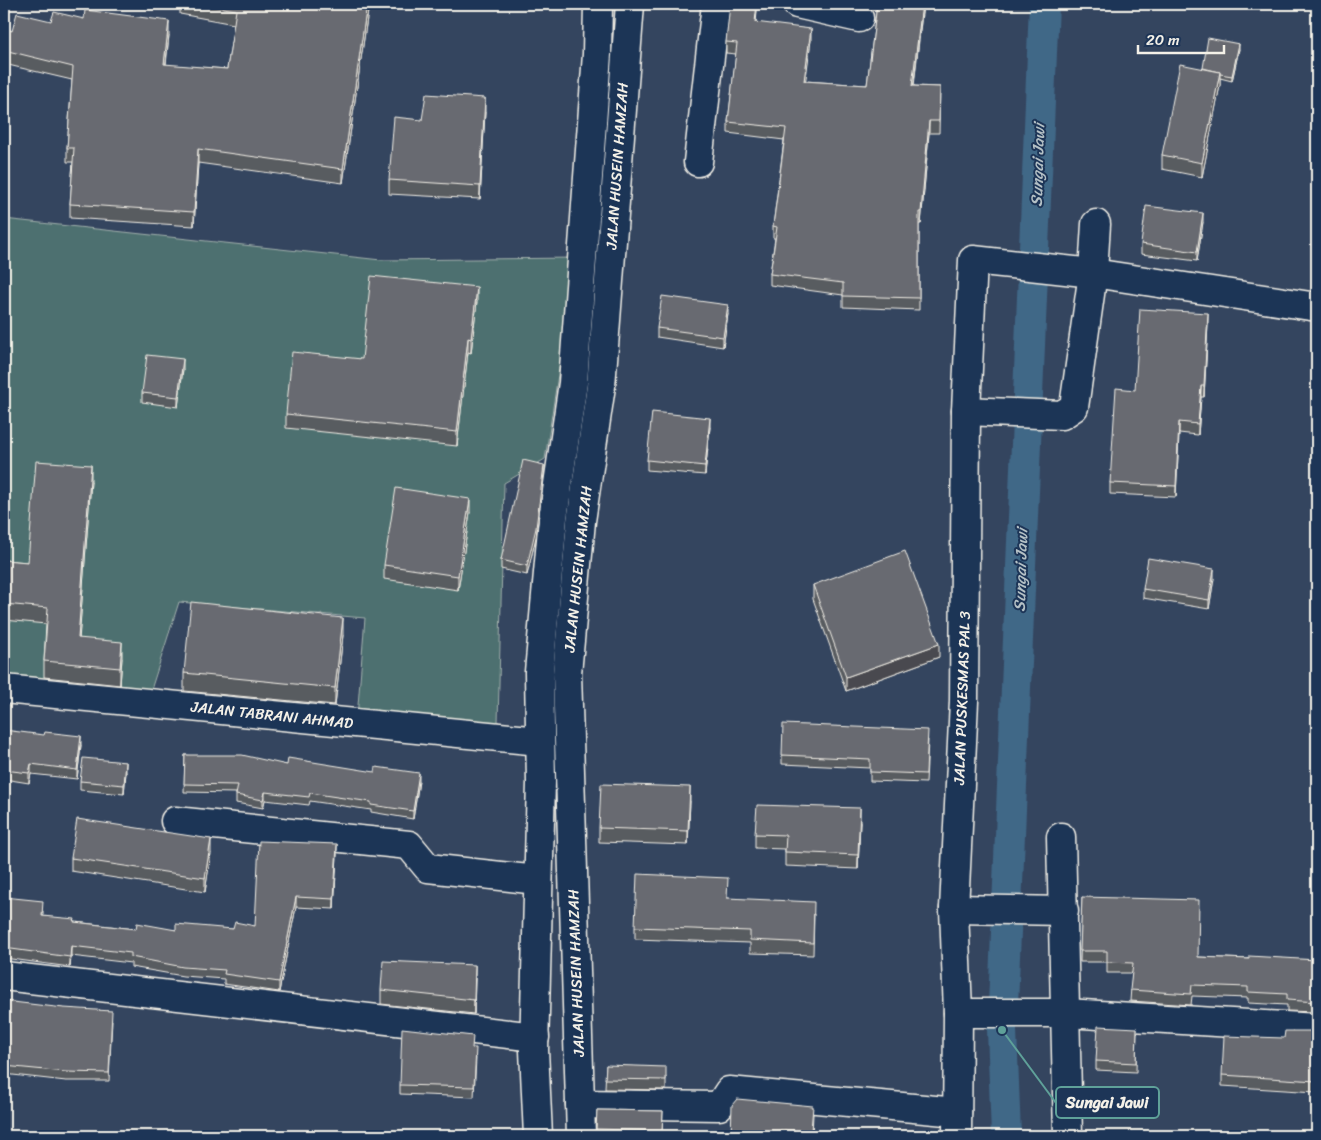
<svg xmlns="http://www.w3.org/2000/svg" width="1321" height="1140" font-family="Sriracha,sans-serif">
<rect width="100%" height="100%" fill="#34455f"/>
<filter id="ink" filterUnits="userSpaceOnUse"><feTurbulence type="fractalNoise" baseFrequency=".02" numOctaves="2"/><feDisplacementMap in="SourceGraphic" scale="10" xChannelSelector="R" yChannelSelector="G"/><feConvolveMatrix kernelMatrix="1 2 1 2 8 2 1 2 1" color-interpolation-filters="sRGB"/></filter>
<g filter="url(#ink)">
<path fill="#4e7070" stroke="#a1b0ac" d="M4,219L381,260L576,258L545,459L504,483L498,723L357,718L365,618L179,602L149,696L4,676Z"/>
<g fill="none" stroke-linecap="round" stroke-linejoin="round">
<path stroke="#406787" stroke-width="30" d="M1006,1136L1002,1030L1044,4"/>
<g stroke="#f4f1e8" stroke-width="31">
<g id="minor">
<path d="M797,4L859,18"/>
<path d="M698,162L716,4"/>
<path d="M966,411L1062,415L1074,407L1093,273L1096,224"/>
<path d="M4,689L540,741"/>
<path d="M175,821L409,845L428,868L538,880"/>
<path d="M1061,837L1068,1136"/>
<path d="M954,909L1064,911"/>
<path d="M4,976L535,1037"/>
<path d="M958,1013H1066L1317,1028"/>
<path d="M580,1104L719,1106L729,1091L957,1112"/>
<path d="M538,1136L534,1050L541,782L539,672L553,518L573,383L597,54L598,4"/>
<path d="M581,1136L567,673L581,521L601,386L630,4"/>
<path d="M957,1136L958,1013L954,909L964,701L966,411L973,260L1093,273L1317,307"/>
</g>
</g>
<use href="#minor" stroke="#1d3557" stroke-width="28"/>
</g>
<g fill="#595b61" stroke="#f4f1e8">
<path d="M180,4H369L343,183L198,163L194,226L70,218V204L73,162H67V148L72,80L4,64V28L12,31L51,21L84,19L169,35L166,65L227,69L234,24L180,14Z"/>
<path d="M757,4L756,22L811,40L805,81L867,85L877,4H923L914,86L940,87L939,133H929L921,224H919V310L843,307V295L770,285V274L775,238H773V226L784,140L728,133V122L736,54L726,53V42Z"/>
<path d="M1239,49L1232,81L1220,78V85L1202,177L1162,169V155L1203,68Z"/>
<path d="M485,112L480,199L389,194V180L422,120Z"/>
<path d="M1203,222L1197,261L1141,254V244Z"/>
<path d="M477,301L471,353L468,352L457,446L286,428V414L362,359Z"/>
<path d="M728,314L723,347L657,337V328Z"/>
<path d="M1208,324L1204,397H1201L1198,435L1179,433L1176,497L1110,494V483L1135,390Z"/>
<path d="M183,369L178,407L142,402V393Z"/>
<path d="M710,427L705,475L647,470V460Z"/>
<path d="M544,474L536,537L527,575L501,569V560Z"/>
<path d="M91,481L79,638L122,658L120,685L44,677V661L46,624L4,620V560L28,562Z"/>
<path d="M470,512L458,590L384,579V565Z"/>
<path d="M1214,578L1209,609L1143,598V589Z"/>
<path d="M813,585L939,657L846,691L813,599Z"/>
<path d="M343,635L335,705L184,691V673Z"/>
<path d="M4,730L81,745L77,779L31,774L29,783L4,779Z"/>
<path d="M928,740L926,783L870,781V768L782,764V755Z"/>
<path d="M185,755L287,765L419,781L413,819L371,812V810L310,801L309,805L265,800L263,808L236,803V793L184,792Z"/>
<path d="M126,772L124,794L80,790V781Z"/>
<path d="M690,801L688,845L599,842V828Z"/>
<path d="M860,822L858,869L785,866V849L755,848V834Z"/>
<path d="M211,853L205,892L71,871V858Z"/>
<path d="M337,854L334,909L296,907L279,992L224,984V979L183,976L131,967V963L71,956L70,967L4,958V897L43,911V916L75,922L136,929L176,930L233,929L255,926Z"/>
<path d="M1082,897L1198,957L1249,959L1317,960V1012L1287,1011V1005L1248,1003V998L1192,996L1191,1005L1130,1001L1132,973H1107V962H1080Z"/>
<path d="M728,898L814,914L813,955L750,953V943L635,939V927Z"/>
<path d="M475,978L474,1014L381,1004V990Z"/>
<path d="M4,1001L112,1020L109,1081H66L4,1074Z"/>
<path d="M1137,1028L1136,1072L1096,1070V1061Z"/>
<path d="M1317,1031V1084L1316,1092L1222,1086V1075L1284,1038Z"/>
<path d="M472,1048L476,1058L474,1097L400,1094V1085Z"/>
<path d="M606,1065L666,1077V1090L605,1089Z"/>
<path d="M597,1110L663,1111L662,1136H596Z"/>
<path d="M813,1114L812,1136H731Z"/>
</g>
<g fill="#494a4f" stroke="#f4f1e8">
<path d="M367,4H369L343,183V169Z"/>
<path d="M757,4V12L755,33V22Z"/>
<path d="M922,4H923L912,98V86Z"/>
<path d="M169,21V35L164,78V64Z"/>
<path d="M811,29V40L804,93V81Z"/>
<path d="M1239,44V49L1232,81V76Z"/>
<path d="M1220,72V85L1202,177V163Z"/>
<path d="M485,98V112L480,199V186Z"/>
<path d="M929,121V133L921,224V212Z"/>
<path d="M198,149V163L194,226V212Z"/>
<path d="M1203,213V222L1197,261V252Z"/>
<path d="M477,287V301L471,353V339Z"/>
<path d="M728,305V314L723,347V337Z"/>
<path d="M1208,313V324L1204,397V386Z"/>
<path d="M468,338V352L457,446V432Z"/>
<path d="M183,359V369L178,407V397Z"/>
<path d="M1201,386V397L1198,435V424Z"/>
<path d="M710,418V427L705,475V466Z"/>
<path d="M1179,422V433L1176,497V486Z"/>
<path d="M91,465V481L78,654V638Z"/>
<path d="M544,465V474L536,537L527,575V566Z"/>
<path d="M470,499V512L458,590V576Z"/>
<path d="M1214,569V578L1209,609V600Z"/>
<path d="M343,618V635L335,705V688Z"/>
<path d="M122,642V658L120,685V668Z"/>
<path d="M939,644V657L846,691V677Z"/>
<path d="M81,736V745L77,779V770Z"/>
<path d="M126,762V772L124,794V785Z"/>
<path d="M31,764V774L29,783V773Z"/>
<path d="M419,773V781L413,819V811Z"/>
<path d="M690,787V801L688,845V831Z"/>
<path d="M265,792V800L263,808V800Z"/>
<path d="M860,808V822L858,869V855Z"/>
<path d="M211,839V853L205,892V878Z"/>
<path d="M337,844V854L334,909V899Z"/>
<path d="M296,897V907L279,992V982Z"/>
<path d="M71,946V956L70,967V957Z"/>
<path d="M475,965V978L474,1014V1000Z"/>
</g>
<g fill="#686a71" stroke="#f4f1e8">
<path d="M199,4H367L343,169L198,149L194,212L70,204L74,148H67L73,67L4,50V28L12,31L17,13L51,21L54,12L84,19L85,10L169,21L164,64L227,69L236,10Z"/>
<path d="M730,4H757L755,22L811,29L804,81L867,85L877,4H922L912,86L940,87L939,121H929L921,212H919V298L843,296V283L770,274L777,227L773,226L786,128L728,122L737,43L726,42Z"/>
<path d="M1208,38L1239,44L1232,76L1220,74V72L1203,68Z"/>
<path d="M1180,64L1220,72L1202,163L1162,155Z"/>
<path d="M426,94L485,98L480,186L389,180L394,117L422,120Z"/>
<path d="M1146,206L1203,213L1197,252L1141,244Z"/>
<path d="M371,276L477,287L471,339L468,338L457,432L286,414L292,352L362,359Z"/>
<path d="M662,296L728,305L723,337L657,328Z"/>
<path d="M1140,309L1208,313L1204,386H1201L1198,424L1179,422L1176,486L1110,483L1116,388L1135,390Z"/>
<path d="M147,355L183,359L178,397L142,393Z"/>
<path d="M652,412L710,418L705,466L647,460Z"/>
<path d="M523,460L544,465L536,528L527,566L501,560Z"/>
<path d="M36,461L91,465L78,638L122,642L120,668L44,661L48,608L4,604V560L28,562Z"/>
<path d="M396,488L470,499L458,576L384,565Z"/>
<path d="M905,551L939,644L846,677L813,585Z"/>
<path d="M1148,558L1214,569L1209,600L1143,589Z"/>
<path d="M191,602L343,618L335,688L184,673Z"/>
<path d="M783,724L928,730L926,774L870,772V759L782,755Z"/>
<path d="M4,730L44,735L45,732L81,736L77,770L31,764L29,773L4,770Z"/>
<path d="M185,755H242L287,765L288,758L375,772L376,767L419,773L413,811L371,805V802L310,793L309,797L265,792L263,800L236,795L238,785L184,784Z"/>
<path d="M83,758L126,762L124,785L80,781Z"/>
<path d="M601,784L690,787L688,831L599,828Z"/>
<path d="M757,805L860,808L858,855L785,852L786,835L755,834Z"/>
<path d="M77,819L211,839L205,878L71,858Z"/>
<path d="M259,841L337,844L334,899L296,897L279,982L224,974L225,970L183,967L131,957V953L71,946L70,957L4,948V897L43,901L42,916L75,919L74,922L136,929L137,923L176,930V924L233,929L235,922L255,926Z"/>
<path d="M637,874L728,878L727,898L814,902L813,943L750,940V931L635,927Z"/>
<path d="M1082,897L1199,900L1198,957L1249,959V956L1317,960V1002L1287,1000V994L1248,992V987L1192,985L1191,994L1130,990L1133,963L1107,962V951H1080Z"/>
<path d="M383,961L475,965L474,1000L381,990Z"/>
<path d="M4,1001L64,1008L112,1011L109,1073L66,1072L4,1066Z"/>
<path d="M1098,1026L1137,1028L1136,1063L1096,1061Z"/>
<path d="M402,1028L473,1036L472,1048H476L474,1087L400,1085Z"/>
<path d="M1285,1031H1317V1073L1316,1081L1222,1075L1224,1036L1284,1038Z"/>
<path d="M606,1065L666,1067V1080L605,1079Z"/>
<path d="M737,1099L813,1106L811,1131L780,1130V1136H731L732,1105Z"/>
<path d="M597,1110L663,1111L662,1131L596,1129Z"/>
</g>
</g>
<g text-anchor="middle" stroke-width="4" stroke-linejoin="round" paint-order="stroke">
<g font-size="15" fill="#f4f1e8" stroke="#1d3557">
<text transform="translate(617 166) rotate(-86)" y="5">JALAN HUSEIN HAMZAH</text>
<text transform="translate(578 569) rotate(-84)" y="5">JALAN HUSEIN HAMZAH</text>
<text transform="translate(962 698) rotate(-88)" y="5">JALAN PUSKESMAS PAL 3</text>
<text transform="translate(272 715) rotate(6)" y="5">JALAN TABRANI AHMAD</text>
<text transform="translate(576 973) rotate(-92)" y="5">JALAN HUSEIN HAMZAH</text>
</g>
<g font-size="16" font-style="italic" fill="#b5c1c6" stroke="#1d3557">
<text transform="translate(1037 165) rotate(-88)" y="6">Sungai Jawi</text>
<text transform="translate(1020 570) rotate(-88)" y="6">Sungai Jawi</text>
</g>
</g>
<path fill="none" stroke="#5fa199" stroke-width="2" d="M1002 1030L1056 1103"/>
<circle fill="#5fa199" stroke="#1d3557" stroke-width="2" cx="1002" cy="1030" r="5"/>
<rect fill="#1d3557" stroke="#5fa199" stroke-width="2" x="1056" y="1087" width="103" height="31" rx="5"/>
<g font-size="16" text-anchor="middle" font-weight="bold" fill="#f4f1e8">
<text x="1107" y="1108">Sungai Jawi</text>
</g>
<rect width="1321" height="1140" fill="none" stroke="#1d3557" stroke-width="20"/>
<rect x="10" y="10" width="1301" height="1120" fill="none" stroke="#f4f1e8" stroke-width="2" filter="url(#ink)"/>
<path d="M1138 45v8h86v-8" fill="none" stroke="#f4f1e8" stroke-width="2.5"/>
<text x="1146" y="45" font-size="15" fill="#f4f1e8" stroke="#1d3557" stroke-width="4" paint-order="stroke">20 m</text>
</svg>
